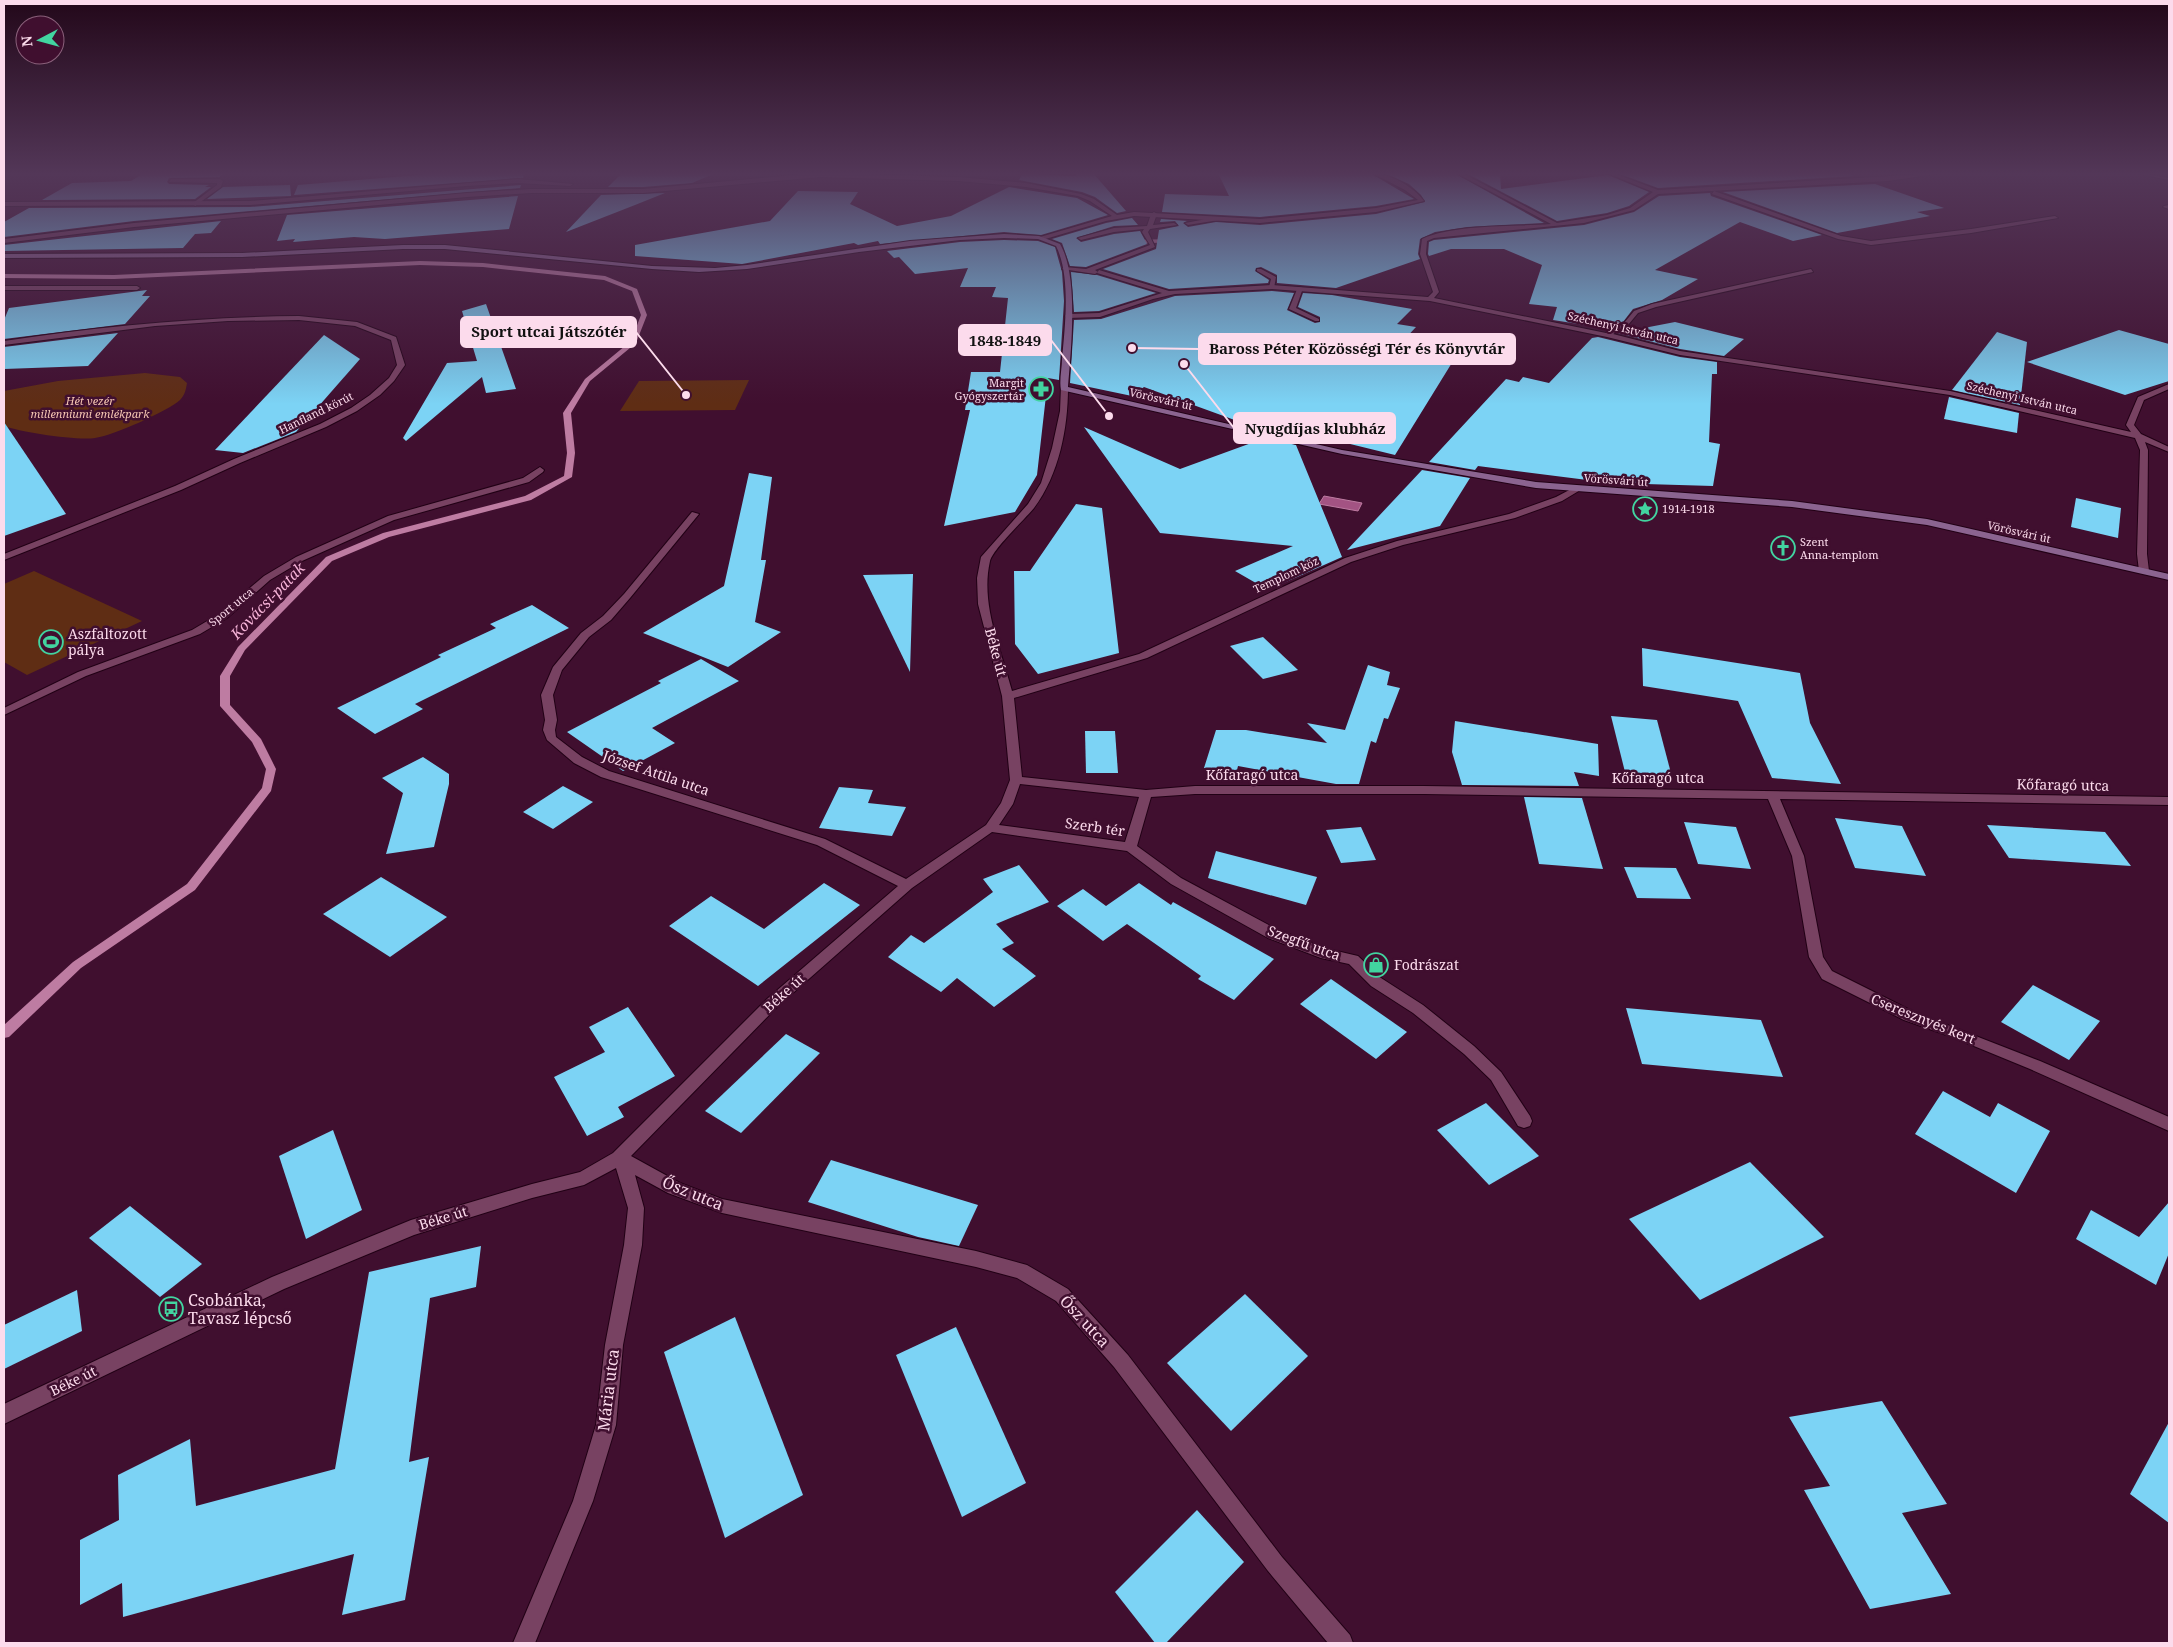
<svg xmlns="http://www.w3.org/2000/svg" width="2173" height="1647" font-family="'Noto Serif',serif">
<rect width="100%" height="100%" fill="#400f2f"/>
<g fill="#5f2d14">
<path d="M145,373L180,377L187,383C186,389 185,395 180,400C168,411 112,436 95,438C78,441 20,432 4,426V391L58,381Z"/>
<path d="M749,380L735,410L620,411L639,381Z"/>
<path d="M34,571L142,621L27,675L4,662V584Z"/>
</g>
<path fill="#a35383" stroke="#be7ca2" d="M1324,496L1362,503L1358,511L1319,504Z"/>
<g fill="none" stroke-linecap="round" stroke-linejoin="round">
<g fill="#be7ca2" fill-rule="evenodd">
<path d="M1172,239L1174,242L1130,244L1127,242L1130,240Z"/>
<path d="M420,261L483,263L605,276L637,289L647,315L636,343L590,381L571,413L575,453L572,477L531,500L389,537L332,561L245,650L230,676V705L261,739L276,769L271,791L195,890L81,968L9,1037L4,1038V1025L73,962L187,884L262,788L266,769L252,742L220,706V676L238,647L326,557L383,533L525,496L564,476L567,453L563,413L585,379L631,341L641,315L632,291L604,280L483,267L420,265L114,279L4,278V274L114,275Z"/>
</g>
</g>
<g fill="#7cd3f5">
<path d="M144,173H225L219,177L169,178L167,182L169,184L209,185L205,187H211L195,199L42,200L72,183L131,181Z"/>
<path d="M442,173H524L523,178L294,195L298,185Z"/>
<path d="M622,173H710L711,175L692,183L643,187H608Z"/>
<path d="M1078,173H1093L1126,211L1117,213L1095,197L1082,192L1019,180L1022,174L1076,176Z"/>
<path d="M1218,173H1370L1414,199L1376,206L1260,217L1162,212L1165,194L1229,196Z"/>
<path d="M1384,173H1454L1544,223L1467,227L1435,232L1420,239L1418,254L1420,259L1336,288L1277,283V275L1261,267L1256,268L1255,271L1269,280L1268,283L1169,289L1103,269L1156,249L1159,230L1179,226L1175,221L1160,222L1161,219L1187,221L1183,223L1188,227L1216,222L1260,225L1376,214L1425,202L1421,195L1409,184Z"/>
<path d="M1466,173H1500L1501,189L1608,175L1649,192L1629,206L1607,213L1557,221Z"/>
<path d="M1627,173H1845L1854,176L1658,188L1620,174Z"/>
<path d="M1875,184L1944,208L1917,212L1930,216L1837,233L1723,192Z"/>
<path d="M290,185L291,196L207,199L223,187Z"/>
<path d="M521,185L520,188L134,221L4,237V222L29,208L250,207Z"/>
<path d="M1009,187L1077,198L1108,215L1041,235L1004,232L880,244L878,241L858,245L854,243L742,264L635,256V245L770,221L798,191L858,192L850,204L897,226L951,216Z"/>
<path d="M665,193L635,205L566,232L601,195Z"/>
<path d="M1710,193L1711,196L1822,235L1793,241L1740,222L1655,270L1698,279L1662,300L1633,309L1623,322L1610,329L1553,320L1557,307L1529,304L1542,265L1504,249H1451L1429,256L1428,254L1429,242L1434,240L1584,225L1634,212L1659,196Z"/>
<path d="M518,196L509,229L385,239L354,237L293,242L295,239L277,241L287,215Z"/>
<path d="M1132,218L1138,225L1114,226L1076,238L1081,242L1114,234L1140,231L1147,244L1086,267L1070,266L1062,243L1052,239L1106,223Z"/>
<path d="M221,221L211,233L195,234L183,248L4,251V245Z"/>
<path d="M1004,240L1038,241L1055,247L1062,272L1064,301L1059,380L1048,378L1037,475L1015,512L944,526L970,410H965L971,372H1000L1008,298L992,297L996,287H960L968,268L915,274L899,257L894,258L887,251L960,242Z"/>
<path d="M1071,272L1097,275L1156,293L1099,311L1074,312Z"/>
<path d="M147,290L142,296H150L125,324L4,339V320L9,308Z"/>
<path d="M1272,291L1294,293L1287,310L1315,323L1320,322V317L1298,307L1303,293L1332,295L1412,309L1397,324L1416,327L1400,344L1458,353L1395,455L1289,429L1292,437L1262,430L1144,387L1132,396L1070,383L1074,320L1101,319L1175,296Z"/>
<path d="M486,304L516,389L486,393L482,377L406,441L403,438L447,363L477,361L462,311Z"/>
<path d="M1675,322L1744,339L1724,356L1680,349L1618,333Z"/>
<path d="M2119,330L2169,344V381L2125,395L2027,362Z"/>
<path d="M1997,332L2027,342L2020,405L1952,390Z"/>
<path d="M118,333L88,366L4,369V347Z"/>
<path d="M324,335L360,359L296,432L243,453L215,450Z"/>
<path d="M1598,337L1680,357L1717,362V374H1712L1709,442L1720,444L1713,486L1611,483L1478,466L1475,470L1429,462L1506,379L1519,382L1523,377L1549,383L1592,338Z"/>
<path d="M1949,397L2019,413L2017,433L1944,419Z"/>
<path d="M4,422L66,514L4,536Z"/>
<path d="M1084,427L1180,469L1265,438L1296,445L1342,557L1268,590L1235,571L1293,546L1160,533Z"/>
<path d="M1422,470L1470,478L1440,526L1347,550Z"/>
<path d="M749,473L772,477L761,560H766L755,622L781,632L728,667L643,633L724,586Z"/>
<path d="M2076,498L2121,508L2118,538L2071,527Z"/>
<path d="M1076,504L1102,508L1119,653L1038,674L1015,644L1014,571H1030Z"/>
<path d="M913,574L910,672L863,575Z"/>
<path d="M532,605L569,628L415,704L423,709L375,734L337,708L441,657L438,655L496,628L490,624Z"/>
<path d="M1263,637L1298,670L1263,679L1230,646Z"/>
<path d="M1642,648L1800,673L1810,723L1841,784L1772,778L1738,701L1643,686Z"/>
<path d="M701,659L739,681L652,728L675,743L623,771L567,732L661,683L658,681Z"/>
<path d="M1368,665L1390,672L1387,685L1400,688L1388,719L1384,718L1376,743L1371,741L1359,784H1336L1238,766L1236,774L1204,768L1216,730H1246L1327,743L1307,723L1345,730Z"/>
<path d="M1611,716L1657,720L1672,777L1625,772Z"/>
<path d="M1455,721L1598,744L1599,776L1574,772L1579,786L1462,785L1452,752Z"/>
<path d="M1085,731H1115L1118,773H1086Z"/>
<path d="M423,757L449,774V784L434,847L386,854L403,793L382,778Z"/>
<path d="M563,786L593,802L553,829L523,812Z"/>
<path d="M839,787L873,790L868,803L906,807L892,836L819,828Z"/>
<path d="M1524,797L1582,798L1603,869L1539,864Z"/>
<path d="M1835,818L1902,826L1926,876L1855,868Z"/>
<path d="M1684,822L1736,827L1751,869L1698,864Z"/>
<path d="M1987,825L2105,832L2131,866L2009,858Z"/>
<path d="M1361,827L1376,860L1341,863L1326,830Z"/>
<path d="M1216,851L1317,877L1306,905L1208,878Z"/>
<path d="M1019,865L1049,902L996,924L1014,943L1002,949L1036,976L994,1007L957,978L941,992L888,957L911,935L924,943L993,892L983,879Z"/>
<path d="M1624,867L1676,868L1691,899L1637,898Z"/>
<path d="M381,877L447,917L390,957L323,914Z"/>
<path d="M824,883L860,905L758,986L669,926L711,896L764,929Z"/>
<path d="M1139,883L1171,905L1173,902L1274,959L1234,1000L1198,979L1201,976L1127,924L1103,941L1057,906L1083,889L1106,906Z"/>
<path d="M1331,979L1407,1032L1376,1059L1300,1004Z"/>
<path d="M2033,985L2100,1021L2069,1060L2001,1022Z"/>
<path d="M628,1007L675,1076L618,1107L624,1117L587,1136L554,1077L605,1052L589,1027Z"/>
<path d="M1626,1008L1761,1020L1783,1077L1642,1064Z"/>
<path d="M786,1034L820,1053L741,1133L705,1111Z"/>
<path d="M1943,1091L1990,1117L1998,1103L2050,1131L2016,1193L1915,1134Z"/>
<path d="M1486,1103L1539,1156L1489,1185L1437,1130Z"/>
<path d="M333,1130L362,1210L306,1239L279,1156Z"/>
<path d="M831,1160L978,1205L959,1246L918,1237L808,1202Z"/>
<path d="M1750,1162L1824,1237L1700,1300L1629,1219Z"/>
<path d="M2169,1202V1253L2156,1285L2076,1239L2091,1210L2139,1237Z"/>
<path d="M130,1206L202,1264L160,1297L89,1238Z"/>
<path d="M481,1246L476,1287L430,1298L409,1462L429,1457L405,1600L342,1615L354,1554L123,1617L122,1583L80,1605V1540L119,1520L118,1475L190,1439L196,1506L335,1469L369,1272Z"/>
<path d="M77,1290L82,1331L4,1369V1325Z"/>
<path d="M1245,1294L1308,1356L1231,1431L1167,1363Z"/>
<path d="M735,1317L803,1495L725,1538L664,1352Z"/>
<path d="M956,1327L1026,1483L962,1517L896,1355Z"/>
<path d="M1882,1401L1947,1504L1902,1513L1951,1594L1870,1609L1804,1490L1830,1486L1789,1417Z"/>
<path d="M2169,1422V1523L2130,1494Z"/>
<path d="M1197,1510L1244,1562L1166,1643H1155L1115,1592Z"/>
</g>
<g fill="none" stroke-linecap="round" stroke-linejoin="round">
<g stroke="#210115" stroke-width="2">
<g id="service">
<path d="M171,179H220L223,181L221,187L195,206L193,203L217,185V183L169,182Z"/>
<path d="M1257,269H1261L1276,277L1274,288L1269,287L1271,279L1257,271Z"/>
<path d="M1298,287L1303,288L1296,308L1319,319V321H1315L1289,309Z"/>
</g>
</g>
<g stroke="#210115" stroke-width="2">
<g id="pedestrian">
<path d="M1154,212L1157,214L1153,225L1174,223L1177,225L1150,229L1148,232L1155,247L1095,270L1098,272L1095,274L1062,269L1065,267L1086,269L1150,245L1142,232L1144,229L1114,232L1081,240L1078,238L1114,228L1147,226L1151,214Z"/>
<path d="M1217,217L1219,220L1188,225L1185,223Z"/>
</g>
</g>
<g stroke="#210115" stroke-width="2">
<g id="minor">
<path d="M815,173L958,177L1026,183L1081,194L1094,199L1117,215L1134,212L1260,219L1376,208L1418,200L1405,190L1372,173C1389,173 1414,187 1424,201L1376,212L1260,223L1134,216L1106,221L1042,240L1040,237L1112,216L1090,201L1078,196L1026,187L958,181L820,177L643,193H531L467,197L134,227L4,243V239L134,223L467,193L531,189H643Z"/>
<path d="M1456,173H1462L1557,223L1607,215L1630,208L1653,192L1607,173H1613L1658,190L1942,173L1888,181L1658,194L1634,210L1584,223L1434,238L1427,241L1426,254L1439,292L1434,298L1606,333L1624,323L1634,311L1652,304L1811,269L1813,272L1656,307L1638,313L1628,325L1613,334L1680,351L1950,391L2131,432L2126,425L2138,397L2169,384V389L2144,400L2134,425L2141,434L2169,447V452L2145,442L2148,450L2147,554L2149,571L2144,574L2139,571L2137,554L2140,450L2135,438L1950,395L1680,355L1607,337L1430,301L1272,289L1175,294L1153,299L1100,317L1068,318L1065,316L1068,314L1099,313L1162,293L1097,273L1099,270L1169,291L1272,285L1428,297L1433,292L1420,254L1422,239C1455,224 1513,227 1551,224Z"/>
<path d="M2139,173L2169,178V180L2140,174Z"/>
<path d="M518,179L573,184L570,186L518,183L466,186L250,205L4,206V202L250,201Z"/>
<path d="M1714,191L1841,236L1871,241L1971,229L2055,216L2058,218L1971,233L1871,245L1838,239L1712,194Z"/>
<path d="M2169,205V209L2163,207L2164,206Z"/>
<path d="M4,286H137L140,288L137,290H4Z"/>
<path d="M299,316L357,322L396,337L405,365L394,381L380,395L357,411L326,427L240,463L181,490L4,560V554L175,486L234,459L320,424L351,408L370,395L389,378L397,365L391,340L355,326L299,320L228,321L155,326L4,345V341C102,326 200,317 299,316Z"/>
<path d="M1061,386L1068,388C1068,428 1059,475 1034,508C1025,519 993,549 990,561C980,604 1001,650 1012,691L1139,654L1345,558L1397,541L1509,514L1556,497L1575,487L1582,489L1562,501L1515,518L1403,545L1351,562L1147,658L1014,698L1022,777L1146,790L1195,786H1424L2169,797V805L1780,799L1804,856L1823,957L1832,971L1914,1012L2040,1061L2169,1117V1131L2030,1069L1952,1037L1904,1020L1822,979L1809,957L1792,856L1768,799L1424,794H1195L1151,797L1137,846L1181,878L1278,930L1328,949L1358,956L1381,978L1423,1005L1474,1046L1501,1072L1530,1116L1532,1121L1530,1126L1524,1128L1518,1126L1491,1080L1464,1054L1413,1013L1371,986L1349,964L1321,958L1268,938L1171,884L1127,851L992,832L912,888L777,1007L631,1156L680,1183L722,1199L976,1251L1027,1265L1068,1289L1128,1355L1282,1557L1350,1635L1353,1643H1328L1268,1571L1114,1367L1056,1301L1017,1278L976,1267L722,1213L668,1193L635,1175L644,1208L642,1245L623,1345L616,1425L593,1501L535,1643H513L573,1501L596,1425L605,1345L624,1245L628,1208L616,1168L584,1185L532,1198L414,1235L284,1289L4,1424V1404L272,1277L411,1220L532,1184L580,1172L613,1153L767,999L898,886L817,845L601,777L574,763L547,740L543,730L545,720L541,695L553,667L581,633L603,616L624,594L692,512L699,514L630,598L611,620L589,637L562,670L553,695L557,720L555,730L556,737L582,757L609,771L825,839L906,879L986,825L1001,803L1010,780L1002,696L978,604L977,578L981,557L1028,504L1041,483L1052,448L1060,411ZM1020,784L1139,797L1125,842L999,825L1013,804Z"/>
<path d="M540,467L544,470L543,472L529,482L394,520L302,561L270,580L227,618L200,634L86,676L4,715V708L78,672L192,630L219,614L264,576L296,557L388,516L523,478Z"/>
</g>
</g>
<g stroke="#210115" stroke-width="2">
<path id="secondary" d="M1004,234L1039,236L1060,244C1079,276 1071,349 1068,387L1342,450L1536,482L1792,501L1927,519L2169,574V580L1927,525L1792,507L1536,488L1342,454L1061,390C1059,381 1062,368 1062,359C1065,326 1071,276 1056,246L1038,239L1004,238L960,240L859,252L747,269L699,272L652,269L445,249H403L242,257L4,258V254L242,253L403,245H445L652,266L715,268L747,265L910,241Z"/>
</g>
<use href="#service" fill="#784262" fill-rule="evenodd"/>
<use href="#pedestrian" fill="#784262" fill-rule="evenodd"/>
<use href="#minor" fill="#784262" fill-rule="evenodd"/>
<use href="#secondary" fill="#8b6490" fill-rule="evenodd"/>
</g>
<linearGradient id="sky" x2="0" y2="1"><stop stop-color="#23081a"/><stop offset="0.43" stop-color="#533758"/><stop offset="1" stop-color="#533758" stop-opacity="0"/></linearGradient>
<rect width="2173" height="404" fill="url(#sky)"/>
<defs>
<g id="pharmacy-ring" transform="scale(1.25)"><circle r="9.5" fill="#400f2f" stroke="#42d4a0" stroke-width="1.5"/><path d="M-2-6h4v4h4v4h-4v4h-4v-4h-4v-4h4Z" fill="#42d4a0"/></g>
<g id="sight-ring" transform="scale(1.25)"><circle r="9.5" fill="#400f2f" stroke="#42d4a0" stroke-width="1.5"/><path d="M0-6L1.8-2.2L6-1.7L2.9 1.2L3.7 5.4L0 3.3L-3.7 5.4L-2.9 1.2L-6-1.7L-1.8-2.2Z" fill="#42d4a0"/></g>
<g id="church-ring" transform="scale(1.25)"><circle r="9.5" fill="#400f2f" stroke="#42d4a0" stroke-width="1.5"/><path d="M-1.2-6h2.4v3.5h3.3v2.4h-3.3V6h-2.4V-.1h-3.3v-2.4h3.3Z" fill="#42d4a0"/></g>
<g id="stadium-ring" transform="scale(1.25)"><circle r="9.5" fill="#400f2f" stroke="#42d4a0" stroke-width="1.5"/><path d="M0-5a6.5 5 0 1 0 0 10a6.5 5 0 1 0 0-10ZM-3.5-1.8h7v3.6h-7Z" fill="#42d4a0"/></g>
<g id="shop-ring" transform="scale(1.25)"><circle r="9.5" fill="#400f2f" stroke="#42d4a0" stroke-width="1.5"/><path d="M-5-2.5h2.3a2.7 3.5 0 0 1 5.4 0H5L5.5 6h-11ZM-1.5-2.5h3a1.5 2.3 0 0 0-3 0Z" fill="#42d4a0"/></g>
<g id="bus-ring" transform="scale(1.25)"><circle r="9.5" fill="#400f2f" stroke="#42d4a0" stroke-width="1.5"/><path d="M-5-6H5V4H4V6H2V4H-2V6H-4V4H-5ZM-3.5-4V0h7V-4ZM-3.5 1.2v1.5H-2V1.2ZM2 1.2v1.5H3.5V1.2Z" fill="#42d4a0"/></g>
</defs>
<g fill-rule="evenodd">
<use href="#pharmacy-ring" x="1041" y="389"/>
<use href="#sight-ring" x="1645" y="509"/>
<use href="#church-ring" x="1783" y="548"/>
<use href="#stadium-ring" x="51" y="642"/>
<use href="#shop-ring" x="1376" y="965"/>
<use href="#bus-ring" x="171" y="1309"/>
</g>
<g text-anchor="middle" stroke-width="5" stroke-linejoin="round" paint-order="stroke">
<g font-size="11" fill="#fcdbec" stroke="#400f2f">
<text transform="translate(1623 328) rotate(13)" y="4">Széchenyi István utca</text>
<text transform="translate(2022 398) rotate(13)" y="4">Széchenyi István utca</text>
<text transform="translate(1161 399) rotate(13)" y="4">Vörösvári út</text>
<text transform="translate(316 413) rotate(-26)" y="4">Hanfland körút</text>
<text transform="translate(1616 480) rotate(4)" y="4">Vörösvári út</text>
<text transform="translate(2019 532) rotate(13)" y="4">Vörösvári út</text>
<text transform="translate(1286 575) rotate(-25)" y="4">Templom köz</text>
<text transform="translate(231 607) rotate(-39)" y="4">Sport utca</text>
</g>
<g font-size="11" fill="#fcdbec" stroke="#400f2f" text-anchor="start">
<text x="1024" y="387" text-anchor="end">Margit<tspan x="1024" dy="13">Gyógyszertár</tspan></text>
<text x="1662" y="513">1914-1918</text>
<text x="1800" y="546">Szent<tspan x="1800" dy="13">Anna-templom</tspan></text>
</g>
<g font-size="11" font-style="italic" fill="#f4c5b1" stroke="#400f2f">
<text x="90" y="405">Hét vezér<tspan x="90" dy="13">millenniumi emlékpark</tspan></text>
</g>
<g font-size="14" fill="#fcdbec" stroke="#400f2f" text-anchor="start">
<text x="68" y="639">Aszfaltozott<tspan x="68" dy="16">pálya</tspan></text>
<text x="1394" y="970">Fodrászat</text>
</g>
<g font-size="14" fill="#fcdbec" stroke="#400f2f">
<text transform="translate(996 652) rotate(75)" y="5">Béke út</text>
<text transform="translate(656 773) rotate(19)" y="5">József Attila utca</text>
<text x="1252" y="780">Kőfaragó utca</text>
<text x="1658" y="783">Kőfaragó utca</text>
<text transform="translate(2063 785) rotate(1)" y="5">Kőfaragó utca</text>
<text transform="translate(1095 827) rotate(8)" y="5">Szerb tér</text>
<text transform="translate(1304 943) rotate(20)" y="5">Szegfű utca</text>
<text transform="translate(784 993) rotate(-42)" y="5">Béke út</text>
<text transform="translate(1923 1019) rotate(22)" y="5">Cseresznyés kert</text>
<text transform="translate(443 1218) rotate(-17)" y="5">Béke út</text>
<text transform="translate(73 1381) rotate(-26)" y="5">Béke út</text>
</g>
<g font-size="15" font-style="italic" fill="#f6b3d8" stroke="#400f2f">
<text transform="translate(268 601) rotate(-46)" y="5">Kovácsi-patak</text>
</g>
<g font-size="16" fill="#fcdbec" stroke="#400f2f">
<text transform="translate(693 1193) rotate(22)" y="6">Ősz utca</text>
<text transform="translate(1085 1321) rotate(47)" y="6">Ősz utca</text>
<text transform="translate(608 1390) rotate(-83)" y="6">Mária utca</text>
</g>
<g font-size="16" fill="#fcdbec" stroke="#400f2f" text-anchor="start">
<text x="188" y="1306">Csobánka,<tspan x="188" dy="18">Tavasz lépcső</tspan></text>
</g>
</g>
<path fill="none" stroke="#fcdbec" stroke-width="2" d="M686 395L636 332M1109 416L1051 340M1132 348L1199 349M1184 364L1234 428"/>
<g fill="#fcdbec" stroke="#400f2f" stroke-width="2">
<circle cx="686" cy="395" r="5"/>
<circle cx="1109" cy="416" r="5"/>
<circle cx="1132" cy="348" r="5"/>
<circle cx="1184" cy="364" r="5"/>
</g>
<g fill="#fcdbec" stroke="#fcdbec" stroke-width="2">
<rect x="461" y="317" width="175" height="30" rx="5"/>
<rect x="959" y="325" width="92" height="30" rx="5"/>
<rect x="1199" y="334" width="316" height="30" rx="5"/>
<rect x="1234" y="413" width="161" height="30" rx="5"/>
</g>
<g font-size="15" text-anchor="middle" font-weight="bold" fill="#111">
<text x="549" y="337">Sport utcai Játszótér</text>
<text x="1005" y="346">1848-1849</text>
<text x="1357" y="354">Baross Péter Közösségi Tér és Könyvtár</text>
<text x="1315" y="434">Nyugdíjas klubház</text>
</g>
<rect width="2173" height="1647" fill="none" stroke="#fcdbec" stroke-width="10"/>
<g transform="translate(40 40) rotate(264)"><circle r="24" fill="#400f2f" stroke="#8b617b"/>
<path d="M0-4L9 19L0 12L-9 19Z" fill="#42d4a0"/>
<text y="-8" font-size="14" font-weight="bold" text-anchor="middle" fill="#fcdbec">N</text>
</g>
</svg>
